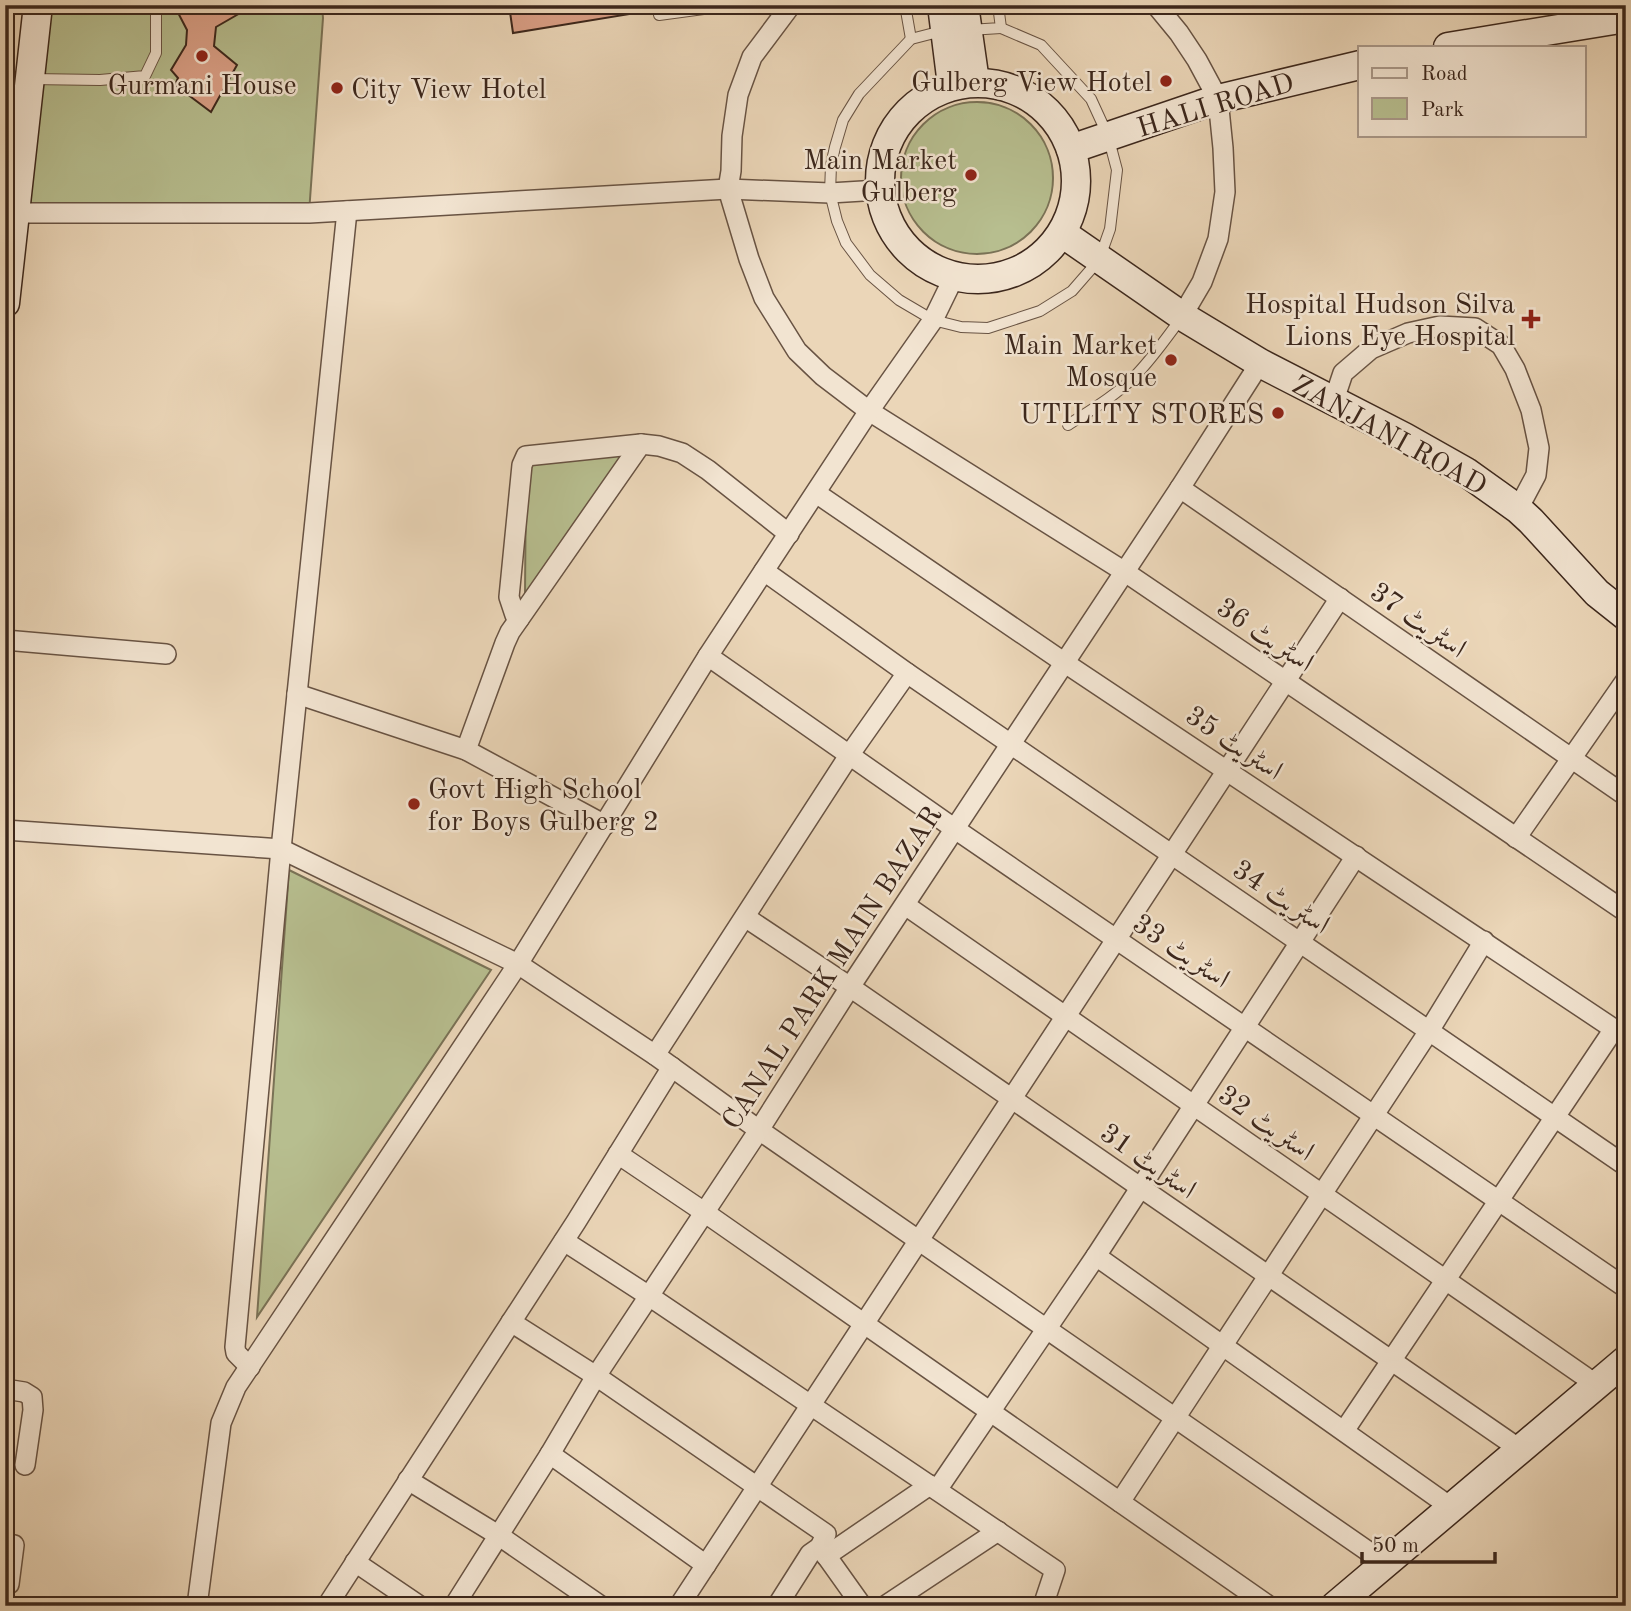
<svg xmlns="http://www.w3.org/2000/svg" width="1631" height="1611" font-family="'Old Standard TT',Amiri,serif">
<rect width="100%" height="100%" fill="#ebd6b8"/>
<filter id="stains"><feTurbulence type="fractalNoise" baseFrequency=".00286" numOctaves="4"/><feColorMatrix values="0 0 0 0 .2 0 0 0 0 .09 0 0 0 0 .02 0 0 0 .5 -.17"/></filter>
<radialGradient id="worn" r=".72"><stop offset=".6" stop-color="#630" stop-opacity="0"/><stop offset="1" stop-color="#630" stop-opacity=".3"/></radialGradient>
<g fill="#b7be8f" stroke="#7a7256" stroke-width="2">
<path d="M38,5H322L323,18L309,213H16Z"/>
<circle cx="977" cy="178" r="76"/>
<path d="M626,455L525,595L526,470L530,461Z"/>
<path d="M289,870L491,970L257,1317Z"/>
</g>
<g fill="#dba087" stroke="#3c271c" stroke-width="2">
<path d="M174,5H254L216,27L214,46L237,65L211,112L175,85L178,78L171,70L186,45L187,30Z"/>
<path d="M509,5H636V13L513,33Z"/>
</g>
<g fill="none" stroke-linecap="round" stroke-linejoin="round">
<g stroke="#685343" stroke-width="12">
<g id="lane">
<path d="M658,5L659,15L733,5"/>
<path d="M905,5L911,39"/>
<path d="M969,30L1001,28L998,5"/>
<path d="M942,31L911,39L859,94L843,120L835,147L831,165L830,193L837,221L846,243L870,275L899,300L933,320L961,327L988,328L1040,311L1072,291L1099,260L1110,229L1117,170L1108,136L1091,99L1041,45L1001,28"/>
<path d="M31,79L100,80L145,76L156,53V13L154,5"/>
<path d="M1068,425C1091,410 1115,396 1134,377C1152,359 1167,337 1182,317"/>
</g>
</g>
<g stroke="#685343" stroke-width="22">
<g id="street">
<path d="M791,5L752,57L738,95L732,136L731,171L728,189L749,259L764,298L797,351L823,376L869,411L1125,572L1626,912"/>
<path d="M1156,5L1179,33L1197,60L1218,99L1223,148L1225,192L1218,239L1202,282L1182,316"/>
<path d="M16,213H309L728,189L830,193L879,190"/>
<path d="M1334,400L1343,373L1371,349L1408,333L1440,326L1475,328L1501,345L1515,369L1531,410L1539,448L1536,475L1518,509"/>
<path d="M1180,488L1626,796"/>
<path d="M816,493L1065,663L1626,1037"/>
<path d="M764,571L907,673L1626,1166"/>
<path d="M519,619L515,615L509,597L522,465L526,456L641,444L659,446L682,453L708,470L789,534"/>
<path d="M5,640L166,654"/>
<path d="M708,656L955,829L1626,1288"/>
<path d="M297,694L466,750L605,825"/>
<path d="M466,750L505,643L510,632L641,444"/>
<path d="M5,830L281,849L518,964L655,1055L759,1130L1385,1563"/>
<path d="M1516,838L1626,680"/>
<path d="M905,905L1597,1385"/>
<path d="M745,917L850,987L1521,1450"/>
<path d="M655,1055L850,754L907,673"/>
<path d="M618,1154L704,1212L1269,1606"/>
<path d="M564,1241L649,1296L1055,1570L1043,1606"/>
<path d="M1096,1256L1452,1508"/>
<path d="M511,1322L596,1376L826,1534L820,1547L862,1606"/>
<path d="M250,1367L236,1353L235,1347L281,849L347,211"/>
<path d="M5,1389L24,1392L32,1397L33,1410L25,1465"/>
<path d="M1344,1431L1614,1029"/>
<path d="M550,1454L706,1565"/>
<path d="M408,1480L498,1535L601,1606"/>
<path d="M937,1490L1096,1256L1356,856"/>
<path d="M1120,1502L1429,1031L1484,941"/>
<path d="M826,1556L930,1485"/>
<path d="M355,1562L420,1606"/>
<path d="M5,1587L9,1584L14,1545"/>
<path d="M197,1606L221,1423L236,1387L518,964L708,656L869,411L933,320L954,277"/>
<path d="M327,1606L576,1222L672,1067"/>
<path d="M454,1606L550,1454L596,1376L759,1130L850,987L1180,488L1260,363"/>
<path d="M679,1606L1340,598"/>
<path d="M777,1606L810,1554L820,1547"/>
<path d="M885,1606L998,1531"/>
</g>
</g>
<g stroke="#3c271c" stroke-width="31">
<g id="secondary">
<path d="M942,5L952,85"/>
<path d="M964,5L975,82"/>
<path d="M1448,47L1626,18"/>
<circle cx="978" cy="181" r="98"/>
<path d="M1071,149L1218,99L1360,65"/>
<path d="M1062,233L1182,316L1260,363L1404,437L1466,472L1518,509L1531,521L1597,593L1626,616"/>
<path d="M5,303L38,5"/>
<path d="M1335,1606L1626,1360"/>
</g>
</g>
<use href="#lane" stroke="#f2e4d1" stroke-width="10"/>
<use href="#street" stroke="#f2e4d1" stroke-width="19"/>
<use href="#secondary" stroke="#f2e4d1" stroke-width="28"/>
</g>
<g fill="#8f2418" stroke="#f2e4d1" stroke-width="2.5">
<circle cx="202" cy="56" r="7"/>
<circle cx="1166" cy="81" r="7"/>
<circle cx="337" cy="88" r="7"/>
<circle cx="971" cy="175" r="7"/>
<path d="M1527.5 308.5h7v7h7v7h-7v7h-7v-7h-7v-7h7z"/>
<circle cx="1171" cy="360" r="7"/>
<circle cx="1278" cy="413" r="7"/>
<circle cx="414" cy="804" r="7"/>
</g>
<g text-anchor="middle" stroke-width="5" stroke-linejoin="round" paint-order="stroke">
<g font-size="28" fill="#3c271c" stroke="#f2e4d1" text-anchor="end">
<text x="1152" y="91">Gulberg View Hotel</text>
<text x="202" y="94" text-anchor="middle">Gurmani House</text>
<text x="351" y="98" text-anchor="start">City View Hotel</text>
<text x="957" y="169">Main Market<tspan x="957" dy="32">Gulberg</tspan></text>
<text x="1515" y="313">Hospital Hudson Silva<tspan x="1515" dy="32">Lions Eye Hospital</tspan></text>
<text x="1157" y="354">Main Market<tspan x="1157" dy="32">Mosque</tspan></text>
<text x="1264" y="423">UTILITY STORES</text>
<text x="428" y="798" text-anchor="start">Govt High School<tspan x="428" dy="32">for Boys Gulberg 2</tspan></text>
</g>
<g font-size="28" fill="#3c271c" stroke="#f2e4d1">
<text transform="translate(1215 104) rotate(-17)" y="10">HALI ROAD</text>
<text transform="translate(1390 434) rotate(29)" y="10">ZANJANI ROAD</text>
<text transform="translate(1419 619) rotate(35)" y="10">اسٹریٹ 37</text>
<text transform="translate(1266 634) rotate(34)" y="10">اسٹریٹ 36</text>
<text transform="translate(1235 742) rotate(34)" y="10">اسٹریٹ 35</text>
<text transform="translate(1282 896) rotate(34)" y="10">اسٹریٹ 34</text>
<text transform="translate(1182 950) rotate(34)" y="10">اسٹریٹ 33</text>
<text transform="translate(831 967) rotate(-57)" y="10">CANAL PARK MAIN BAZAR</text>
<text transform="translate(1267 1122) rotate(35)" y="10">اسٹریٹ 32</text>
<text transform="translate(1149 1160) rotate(35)" y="10">اسٹریٹ 31</text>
</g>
</g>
<rect width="1631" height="1611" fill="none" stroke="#ebd6b8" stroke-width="28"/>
<rect x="7" y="7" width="1617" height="1597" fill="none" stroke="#3c271c" stroke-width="3.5"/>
<rect x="14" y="14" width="1603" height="1583" fill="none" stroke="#3c271c" stroke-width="2"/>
<rect x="1358" y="46" width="228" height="91" fill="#f2e4d1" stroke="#a99889" stroke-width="2"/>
<rect x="1372" y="68" width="35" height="10" fill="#f2e4d1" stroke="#a99889" stroke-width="2"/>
<text x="1421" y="80" font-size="21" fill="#3c271c">Road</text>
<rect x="1372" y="98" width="35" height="21" fill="#b7be8f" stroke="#a99889" stroke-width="2"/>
<text x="1421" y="116" font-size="21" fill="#3c271c">Park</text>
<path d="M1362 1552v10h133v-10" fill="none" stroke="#3c271c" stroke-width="3.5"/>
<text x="1372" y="1552" font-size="21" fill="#3c271c" stroke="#f2e4d1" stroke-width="5" paint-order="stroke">50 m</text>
<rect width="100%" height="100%" filter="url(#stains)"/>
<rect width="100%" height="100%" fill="url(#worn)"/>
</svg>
